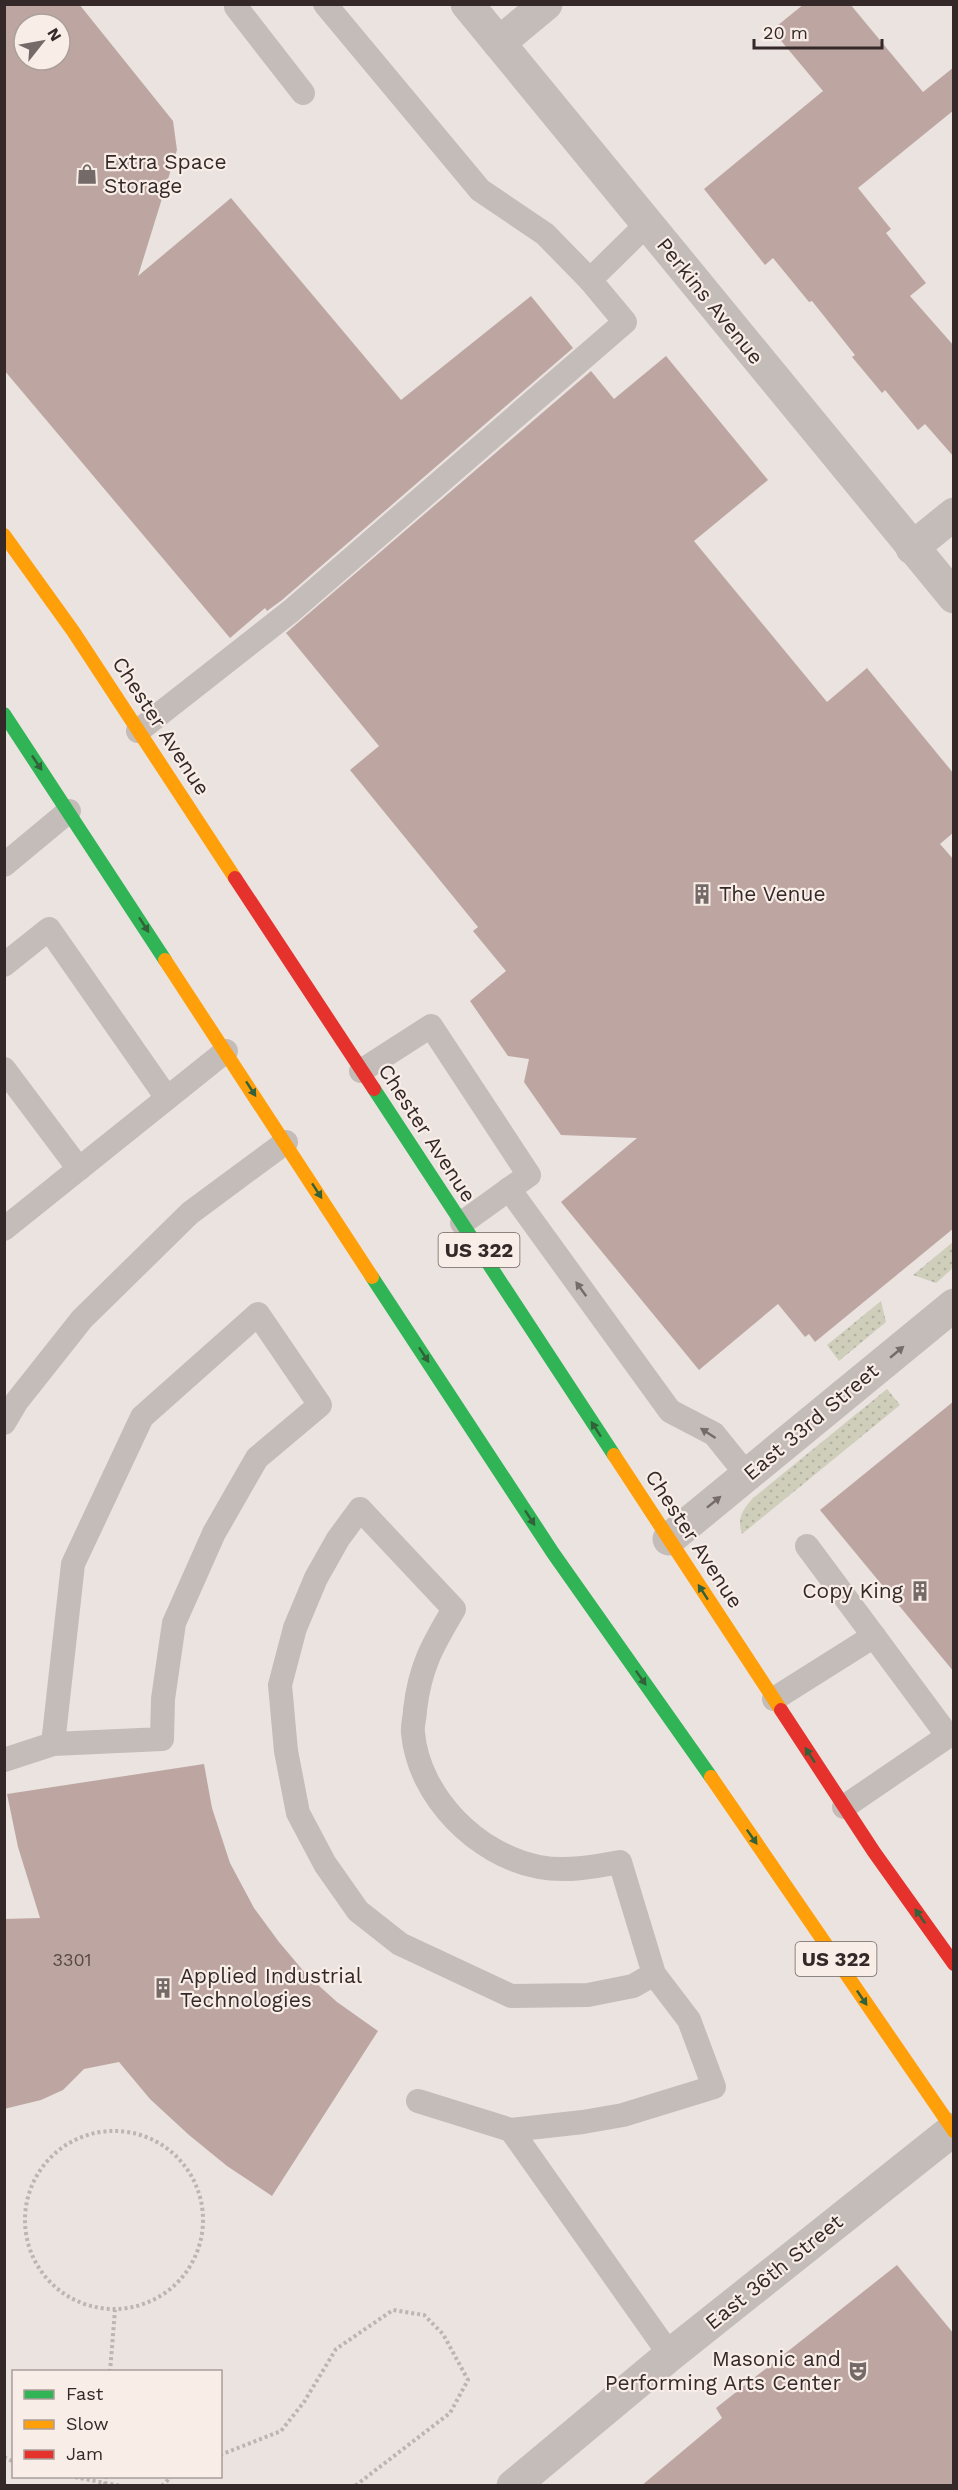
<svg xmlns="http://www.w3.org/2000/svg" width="958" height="2490" font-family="'Work Sans',sans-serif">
<defs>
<pattern id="grass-dots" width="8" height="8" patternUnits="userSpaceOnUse" patternTransform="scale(1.5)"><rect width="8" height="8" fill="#cecebb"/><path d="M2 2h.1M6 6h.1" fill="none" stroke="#b2b1a1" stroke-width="1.8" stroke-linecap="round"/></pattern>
</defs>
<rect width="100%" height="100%" fill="#eae3e0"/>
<g fill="url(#grass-dots)">
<path d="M953,1242V1268L936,1283L913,1275Z"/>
<path d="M881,1301L886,1322L839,1361L827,1345Z"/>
<path d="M887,1389L900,1405L742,1534C737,1518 742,1511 752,1499Z"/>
</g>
<g fill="#bda6a2" fill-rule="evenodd">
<path d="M4,4H79L173,121L177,150L138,276L231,198L401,400L531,296L573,348L282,600L267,611L265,608L230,638L4,370ZM24,24H60V60H24Z"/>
<path d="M804,4H850L923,92L954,67V110L858,188L891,229L886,233L926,283L910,296L954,346V457L925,424L918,430L885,390L882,393L852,357L855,355L812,301L809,302L773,258L765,265L704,189L823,91L772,30Z"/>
<path d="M666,356L768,480L694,541L827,702L867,668L954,774V832L940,844L954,860V1228L815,1342L809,1334L805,1337L778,1304L699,1370L561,1202L637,1138L561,1135L524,1082L529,1059L508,1056L470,1001L506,971L473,931L478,927L350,770L379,746L286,633L591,371L614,399Z"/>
<path d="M954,1401V1672L820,1510Z"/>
<path d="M204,1764L212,1808L230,1863L254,1908L279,1942L306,1974L337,2002L378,2031L272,2196L227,2166L189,2135L150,2099L119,2062L84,2069L63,2090L41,2100L4,2109V1919L40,1918L18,1847L7,1794Z"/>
<path d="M897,2265L954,2334V2486H641L722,2418L716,2408Z"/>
</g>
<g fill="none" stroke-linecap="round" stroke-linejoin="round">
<g stroke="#bdb5b1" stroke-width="4" stroke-dasharray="3 3" stroke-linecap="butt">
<circle cx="114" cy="2220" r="89"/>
<path d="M110,2372L115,2310"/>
<path d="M220,2455L281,2431L304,2402L336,2349L393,2310L424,2315L443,2334L468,2380L450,2413L355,2486"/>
<path d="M4,2457L14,2462"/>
<path d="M69,2476L121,2486"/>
<path d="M105,2485L106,2476"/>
<path d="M162,2486L172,2476"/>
</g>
<g stroke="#c4bcb9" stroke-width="24">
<path d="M239,4L236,7L303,93"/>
<path d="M325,4L480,190L545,234L590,280"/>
<path d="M138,731L291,611L625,322L590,280L647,224"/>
<path d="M4,865L69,811"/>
<path d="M4,965L49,929L167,1098"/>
<path d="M4,1069L79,1169"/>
<path d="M361,1071L431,1026L529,1175L462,1223"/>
<path d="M509,1189L670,1411L714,1434L747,1475"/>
<path d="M4,1229L226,1051"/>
<path d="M4,1423L17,1401L82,1319L190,1213L286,1142"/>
<path d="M807,1546L948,1736L844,1807"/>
<path d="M774,1699L874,1636"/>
<path d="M4,1760L53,1744L162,1739L163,1699L174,1623L214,1533L257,1458L320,1405L258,1314L142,1417L73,1564L53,1744"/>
<path d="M418,2101L511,2130L583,2122L623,2115L714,2087L689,2020L654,1974L620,1862C593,1867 566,1872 539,1867C477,1855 419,1797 413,1733C412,1726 415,1717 415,1710C420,1667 432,1646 454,1609L360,1509L338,1539L316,1578L295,1628L280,1685L286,1751L298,1813L325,1864L358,1911L400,1944L511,1996L588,1995L633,1986L654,1974"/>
<path d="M511,2130L670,2355"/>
</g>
<g stroke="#c4bcb9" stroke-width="33">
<path d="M467,4L954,597"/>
<path d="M499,43L546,4"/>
<path d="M912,548L954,514"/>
<path d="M669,1539L954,1305"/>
<path d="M513,2486L670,2355L954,2129"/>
</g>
<g stroke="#30b455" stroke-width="14">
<path d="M4,714L165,960"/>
<path d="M374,1089L614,1455"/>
<path d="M372,1277L553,1553L711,1777"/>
</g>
<g stroke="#ff9f0a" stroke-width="14">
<path d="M4,535L73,631L235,878"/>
<path d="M165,960L372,1277"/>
<path d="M614,1455L781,1710"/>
<path d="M711,1777L954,2131"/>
</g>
<g stroke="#e5322d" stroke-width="14">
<path d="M235,878L374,1089"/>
<path d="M781,1710L874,1852L954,1964"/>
</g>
</g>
<defs><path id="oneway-solid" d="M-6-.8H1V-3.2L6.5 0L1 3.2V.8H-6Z" transform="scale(1.5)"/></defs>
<g fill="#32613a">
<use href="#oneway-solid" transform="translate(37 763) rotate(56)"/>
<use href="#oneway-solid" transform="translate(144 925) rotate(57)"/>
<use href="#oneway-solid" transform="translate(251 1089) rotate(57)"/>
<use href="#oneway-solid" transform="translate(317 1191) rotate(57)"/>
<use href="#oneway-solid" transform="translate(424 1355) rotate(57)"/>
<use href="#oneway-solid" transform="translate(596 1429) rotate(-123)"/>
<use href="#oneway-solid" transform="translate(530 1518) rotate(57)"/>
<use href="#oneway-solid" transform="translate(703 1592) rotate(-123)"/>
<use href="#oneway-solid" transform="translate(641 1678) rotate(55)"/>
<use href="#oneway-solid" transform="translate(810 1755) rotate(-123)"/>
<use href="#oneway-solid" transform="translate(752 1837) rotate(55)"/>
<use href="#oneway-solid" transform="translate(920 1916) rotate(-125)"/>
<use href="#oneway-solid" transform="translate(862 1998) rotate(56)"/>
</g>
<g fill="#756b69">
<use href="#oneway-solid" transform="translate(581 1289) rotate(-126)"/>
<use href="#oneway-solid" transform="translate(897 1352) rotate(-40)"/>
<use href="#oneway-solid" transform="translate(708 1433) rotate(-147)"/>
<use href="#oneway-solid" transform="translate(714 1502) rotate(-39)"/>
</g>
<defs>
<g id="shop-bare" transform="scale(1.62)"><path d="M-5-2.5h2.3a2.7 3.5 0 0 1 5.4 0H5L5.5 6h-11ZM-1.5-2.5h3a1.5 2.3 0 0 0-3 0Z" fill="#746a68" stroke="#f8ede7" stroke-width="2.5" paint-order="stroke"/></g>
<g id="building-bare" transform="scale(1.62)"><path d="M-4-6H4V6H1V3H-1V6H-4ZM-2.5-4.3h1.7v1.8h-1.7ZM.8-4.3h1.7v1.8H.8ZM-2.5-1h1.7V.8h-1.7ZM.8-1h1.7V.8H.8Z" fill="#746a68" stroke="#f8ede7" stroke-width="2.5" paint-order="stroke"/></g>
<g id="theatre-bare" transform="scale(1.62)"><path d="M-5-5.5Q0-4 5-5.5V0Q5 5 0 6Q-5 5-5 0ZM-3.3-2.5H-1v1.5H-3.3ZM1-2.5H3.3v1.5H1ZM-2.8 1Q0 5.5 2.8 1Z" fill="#746a68" stroke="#f8ede7" stroke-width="2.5" paint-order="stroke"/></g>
</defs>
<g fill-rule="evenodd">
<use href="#shop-bare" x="87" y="174"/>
<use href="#building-bare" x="702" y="894"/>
<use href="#building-bare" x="920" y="1591"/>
<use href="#building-bare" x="163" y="1988"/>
<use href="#theatre-bare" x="858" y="2371"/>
</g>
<g text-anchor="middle" stroke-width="4.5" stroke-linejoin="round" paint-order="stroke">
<g font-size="18" fill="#564846">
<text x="72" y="1966">3301</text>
</g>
<g fill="#f8ede7" stroke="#6f6461" stroke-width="1.5">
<rect x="438.5" y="1233" width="81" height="34" rx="4.5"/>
<rect x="795.5" y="1942" width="81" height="34" rx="4.5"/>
</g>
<g font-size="20" font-weight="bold" fill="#342928">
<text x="479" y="1257">US 322</text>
<text x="836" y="1966">US 322</text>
</g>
<g font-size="21" fill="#342928" stroke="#f8ede7" text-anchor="start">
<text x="104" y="169">Extra Space<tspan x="104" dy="24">Storage</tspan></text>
<text x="719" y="901">The Venue</text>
<text x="903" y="1598" text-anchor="end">Copy King</text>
<text x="180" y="1983">Applied Industrial<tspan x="180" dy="24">Technologies</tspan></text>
<text x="841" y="2366" text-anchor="end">Masonic and<tspan x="841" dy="24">Performing Arts Center</tspan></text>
</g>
<g font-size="21" fill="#342928" stroke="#f8ede7">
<text transform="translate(710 301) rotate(51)" y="7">Perkins Avenue</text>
<text transform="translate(161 726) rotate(57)" y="7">Chester Avenue</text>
<text transform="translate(427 1133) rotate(57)" y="7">Chester Avenue</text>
<text transform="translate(811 1422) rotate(-40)" y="7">East 33rd Street</text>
<text transform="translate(694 1539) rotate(57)" y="7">Chester Avenue</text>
<text transform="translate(774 2272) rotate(-39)" y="7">East 36th Street</text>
</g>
</g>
<rect width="958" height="2490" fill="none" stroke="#342928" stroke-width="12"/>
<rect x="12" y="2370" width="210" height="108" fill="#f8ede7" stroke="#aa9f9b" stroke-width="1.5"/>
<rect x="24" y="2390" width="30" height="9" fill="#30b455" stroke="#aa9f9b" stroke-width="1.5"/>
<text x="66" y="2400" font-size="18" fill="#342928">Fast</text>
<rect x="24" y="2420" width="30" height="9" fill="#ff9f0a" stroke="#aa9f9b" stroke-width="1.5"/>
<text x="66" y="2430" font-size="18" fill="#342928">Slow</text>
<rect x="24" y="2450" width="30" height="9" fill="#e5322d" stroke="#aa9f9b" stroke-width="1.5"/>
<text x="66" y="2460" font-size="18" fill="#342928">Jam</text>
<g transform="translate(42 42) rotate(59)"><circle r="28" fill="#f8ede7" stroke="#aa9f9b" stroke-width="1.5"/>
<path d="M0-4.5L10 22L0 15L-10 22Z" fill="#746a68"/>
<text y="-9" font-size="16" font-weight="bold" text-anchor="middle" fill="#342928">N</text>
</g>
<path d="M754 39v9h128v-9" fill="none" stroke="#342928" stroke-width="3"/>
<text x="763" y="39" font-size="18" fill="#342928" stroke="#f8ede7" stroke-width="4.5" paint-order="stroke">20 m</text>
</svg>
